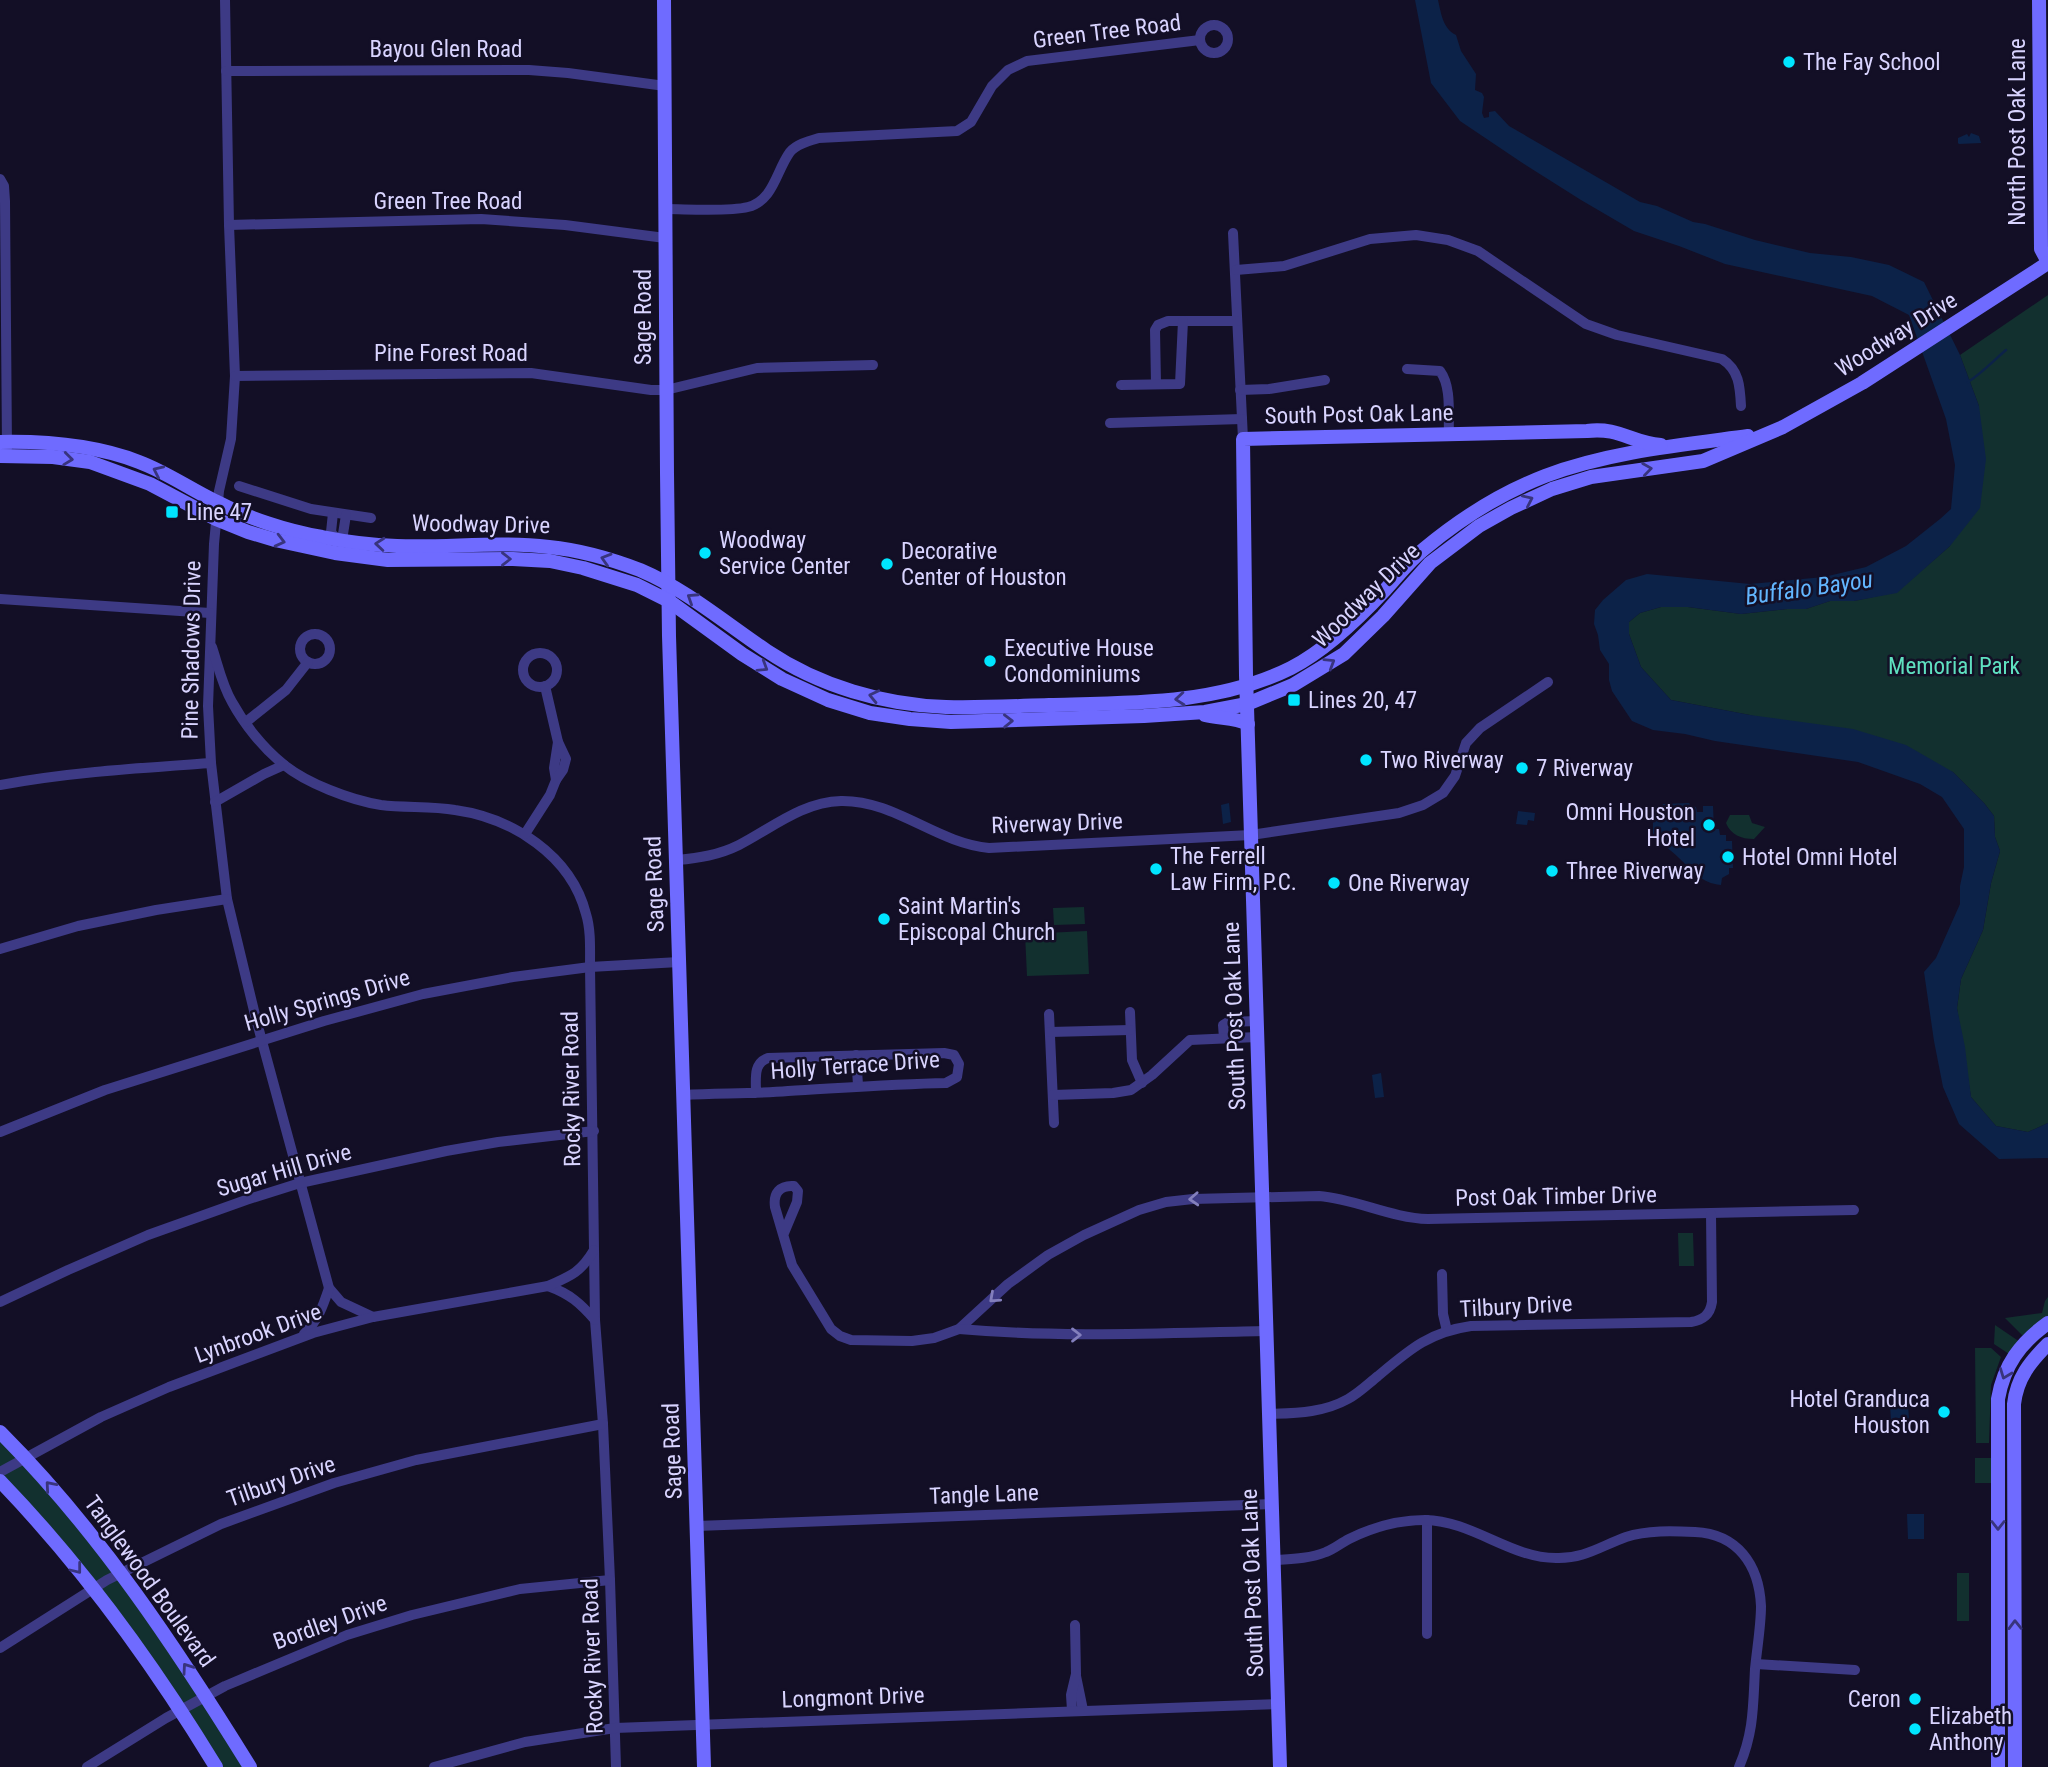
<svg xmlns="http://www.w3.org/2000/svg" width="2048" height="1767" font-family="'Roboto Condensed',sans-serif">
<rect width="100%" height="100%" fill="#130f26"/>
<g fill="#12302f">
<path d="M2048,295V1123L2028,1132L1996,1126L1971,1097L1957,1008L1961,979L1983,930L1991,883L2000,851L1995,837L1994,816L1984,803L1953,772L1750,715L1671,700L1641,667L1629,634V622L1640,613L1661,607H1688L1741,614L1787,609H1806L1830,601H1854L1897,592L1950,546L1979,406L1960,355Z"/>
<path d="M1730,815H1749L1752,823L1765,827L1754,839C1741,839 1731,835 1726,823Z"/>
<path d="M1084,907L1085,924L1054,925L1053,908Z"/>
<path d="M1087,931L1089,974L1027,976L1025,934Z"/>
<path d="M1678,1233H1693L1694,1266H1679Z"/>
<path d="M2048,1297V1320L2023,1336L2005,1318L2042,1313L2045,1301Z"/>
<path d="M1995,1325L2020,1342L2009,1354L1994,1344Z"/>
<path d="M1975,1348H1991L2001,1357L1991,1385L1989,1443H1976Z"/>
<path d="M0,1436L92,1540L247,1767H220L0,1475Z"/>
<rect x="1975" y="1458" width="18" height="25"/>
<rect x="1957" y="1573" width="12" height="48"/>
</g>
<g fill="#0c2248">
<path d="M1415,0H1438C1441,13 1443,29 1456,35L1461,51L1476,74L1475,90L1482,93L1484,97L1482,113L1484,118L1489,117V112L1495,111L1509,126L1640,202L1657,206L1693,222L1705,224L1755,240L1810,253L1851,257L1889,265L1924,282L1960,355L1979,406L1986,459L1980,508L1950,546L1897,593L1854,601H1830L1806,609H1787L1741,614L1688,607H1661L1640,613L1629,622V634L1641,667L1671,700L1750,715L1853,729L1906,745L1953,772L1984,803L1994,816L1995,837L2000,851L1991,883L1983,930L1961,979L1957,1008L1965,1047L1971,1097L1996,1126L2028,1132L2048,1123V1158L1999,1159L1959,1124L1943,1087L1934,1041L1924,972L1936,958L1960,904V886L1964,867V829L1942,797L1920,784L1858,762L1715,741L1685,734L1653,730L1632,721L1612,691L1609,680V664L1600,650L1598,635L1594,624L1595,610L1603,600L1626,580L1647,574L1750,584L1824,577L1866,567L1906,546L1940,519L1951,509L1955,465L1946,419L1909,315L1872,296L1725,264L1679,246L1634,231L1581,200L1521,162L1460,121L1431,83Z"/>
<path d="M1971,133L1979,136L1981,143L1959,144L1958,143V138L1967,134L1969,137Z"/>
<path d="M1229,803L1231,822L1223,824L1221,805Z"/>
<path d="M1689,803L1691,806L1696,807L1697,812H1703V806H1713L1714,829H1719L1720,835H1726V841H1732L1733,868H1729V874L1722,878L1721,885C1701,883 1693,871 1679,858C1671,850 1661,844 1653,835V817L1663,804Z"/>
<path d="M1518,811L1535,813L1534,821L1528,820L1527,825L1516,824Z"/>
<path d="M1381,1073L1384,1097L1375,1098L1372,1075Z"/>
<path d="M1908,1405L1909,1419L1891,1420L1890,1406Z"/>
<path d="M1907,1514H1924V1539H1908Z"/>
</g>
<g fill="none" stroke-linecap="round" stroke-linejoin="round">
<path stroke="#0c2248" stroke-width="2.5" d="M1968,382C1982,373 1993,361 2006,350"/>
<g stroke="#3d3a85" stroke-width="10">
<path d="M225,0L229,225L235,376L231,439L219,491L214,544L208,706L211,763L227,899L256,1019L329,1288L341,1302L373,1317"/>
<circle cx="1214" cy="39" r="14"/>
<path d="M226,71L529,70L568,73L665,86"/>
<path d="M0,179L4,186L5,201L7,448"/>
<path d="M665,209C687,209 728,212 748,207C774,200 776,171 790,152C797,144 809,141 819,138L957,131L971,122L992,86L1008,70L1027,61L1200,40"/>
<path d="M229,225L481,219L565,225L665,238"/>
<path d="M1233,233L1243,439"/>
<path d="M1236,270L1284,266L1370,239L1416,235L1448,240L1478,251L1586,324L1617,335L1722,359C1739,370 1740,386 1741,406"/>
<path d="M1407,369L1440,371C1452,387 1448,415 1449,434"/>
<path d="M235,376L531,373L651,390H666L757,368L873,365"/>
<path d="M1156,384L1155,330L1158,325L1168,321H1237"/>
<path d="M1121,385L1180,384L1183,321"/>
<path d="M1240,390L1269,389L1325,380"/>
<path d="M1110,423L1242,419"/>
<path d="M239,486L311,509L371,518"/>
<path d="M333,513L331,532L337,540L343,534L346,515"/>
<path d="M0,599L210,613"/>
<circle cx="315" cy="649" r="15"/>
<path d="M212,647C218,665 222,685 232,702C244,724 263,748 283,764C306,783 350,800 381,805C405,808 431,806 455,810C512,818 571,855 586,914C591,930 590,949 590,967L595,1320L603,1424L610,1580L616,1767"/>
<circle cx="540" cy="670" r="17"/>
<path d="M246,722L286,690L308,662"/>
<path d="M556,780L554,768L558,742"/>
<path d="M0,785C70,772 140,768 211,763"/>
<path d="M215,802L264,774L284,765"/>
<path d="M525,834L550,795L556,780L563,770L566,759L558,742L545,686"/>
<path d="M677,860C699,858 719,855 739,845C772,828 802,802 841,801C895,800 936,843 989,848L1251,835L1399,813L1423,805L1443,793L1455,776L1466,743L1480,728L1548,682"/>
<path d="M0,949L78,926L156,910L227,899"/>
<path d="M1130,1012L1132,1060L1142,1083"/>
<path d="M1049,1014L1054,1123"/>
<path d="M1050,1032L1130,1030"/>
<path d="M1224,1038L1223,1025L1228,1022L1257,1021"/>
<path d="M856,1055L858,1085"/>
<path d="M684,1095C719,1093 753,1094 788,1091C841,1088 893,1084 946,1083L957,1077L959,1064L954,1055L944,1053L768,1058C753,1063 756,1079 756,1093"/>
<path d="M1053,1095L1113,1093L1131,1090L1152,1075L1190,1040L1257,1037"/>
<path d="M0,1132L105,1090L324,1021L423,994L513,977L590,967L679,962"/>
<path d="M784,1233L797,1202L798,1191L794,1186C780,1185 773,1193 775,1207L792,1265L831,1329L840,1336L851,1340L912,1341L934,1338L959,1329L1008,1284L1048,1255L1084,1235L1139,1210L1166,1202L1193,1199L1319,1196C1356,1199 1391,1218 1428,1219L1854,1210"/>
<path d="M1442,1274L1443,1314L1447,1331"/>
<path d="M548,1286C570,1294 580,1303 595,1320"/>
<path d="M0,1302L68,1270L148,1235L246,1200L300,1183L446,1151L498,1142L594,1131"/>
<path d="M959,1329C1063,1338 1163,1333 1266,1331"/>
<path d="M304,1334C318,1321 323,1306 329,1288"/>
<path d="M1269,1414C1296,1413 1323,1413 1348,1399C1359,1393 1368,1384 1378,1376C1409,1350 1429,1332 1471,1326L1691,1322C1703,1320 1710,1315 1712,1302L1711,1214"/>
<path d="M0,1472L101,1417L169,1387L313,1333L373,1317L548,1286C571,1276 581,1272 594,1250"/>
<path d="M1427,1520V1634"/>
<path d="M697,1526L1272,1504"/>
<path d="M1274,1560C1291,1559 1309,1559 1326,1552C1334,1549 1341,1543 1349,1539C1373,1527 1398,1520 1425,1520C1473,1521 1510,1558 1556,1558C1584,1559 1601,1546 1626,1537C1647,1530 1673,1531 1695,1532C1737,1534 1759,1564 1761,1606C1761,1626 1757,1648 1755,1669C1753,1706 1754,1732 1739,1767"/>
<path d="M0,1648L107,1580L221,1524L334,1483L416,1460L603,1424"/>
<path d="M1756,1664L1855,1670"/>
<path d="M1076,1676L1083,1710"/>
<path d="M1072,1710L1071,1695L1076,1674L1075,1625"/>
<path d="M87,1767L166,1718L225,1686L347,1635L412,1615L520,1589L610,1580"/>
<path d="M434,1767L525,1742L615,1728L1278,1704"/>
</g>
<g stroke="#6f6bff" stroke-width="14">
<path d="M664,0L667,473L669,636L704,1767"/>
<path d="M2039,0L2041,249L2048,262"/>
<path d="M0,442C47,441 95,445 139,462C166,472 190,489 215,501C247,518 287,531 322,537C347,542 372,545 397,546C448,548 498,541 549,547C580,550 611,559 640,570C687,590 725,623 767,651C819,686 884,705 946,707C980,708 1015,706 1049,705C1130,703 1217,705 1291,668C1326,650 1358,619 1385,590C1397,577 1409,561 1424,549C1460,519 1501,493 1545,476C1609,452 1681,445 1748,436"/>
<path d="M0,456L53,457L90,462L150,484L216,519L248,532L275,540L335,553L388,560L513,559L550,561L583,568L637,585L669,601L742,654L782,679L828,700L870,713L910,719L951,722L1144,716L1205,712L1247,704L1293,685L1344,654L1383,616L1430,563L1479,526L1511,508L1552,489L1591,477L1703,461L1783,427L1862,383L2048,263"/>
<path d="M1205,715C1220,719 1235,717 1248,724"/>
<path d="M0,1432C99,1531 177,1649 250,1767"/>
<path d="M0,1481C83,1567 154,1665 216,1767"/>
<path d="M1280,1767L1246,675L1243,439L1587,431C1620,427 1631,443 1661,445"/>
<path d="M1998,1767V1399C2004,1365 2020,1343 2048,1323"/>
<path d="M2015,1767L2014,1404C2017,1378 2030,1362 2048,1344"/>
</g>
</g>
<defs><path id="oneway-chevron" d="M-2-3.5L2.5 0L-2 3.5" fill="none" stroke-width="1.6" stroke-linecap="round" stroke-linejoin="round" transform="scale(1.75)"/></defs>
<g stroke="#38347d">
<use href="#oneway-chevron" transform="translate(68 459) rotate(7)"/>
<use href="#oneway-chevron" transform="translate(1647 469) rotate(-8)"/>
<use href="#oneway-chevron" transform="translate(158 471) rotate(-155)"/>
<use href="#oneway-chevron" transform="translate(1528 500) rotate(-25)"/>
<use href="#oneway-chevron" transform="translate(280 541) rotate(14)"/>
<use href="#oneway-chevron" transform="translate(380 544) rotate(-175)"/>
<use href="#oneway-chevron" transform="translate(506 559)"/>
<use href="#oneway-chevron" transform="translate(606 559) rotate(-163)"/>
<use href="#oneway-chevron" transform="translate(692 598) rotate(-147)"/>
<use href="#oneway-chevron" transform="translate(1330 663) rotate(-32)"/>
<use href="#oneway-chevron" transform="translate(763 667) rotate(32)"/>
<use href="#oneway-chevron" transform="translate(874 696) rotate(-167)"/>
<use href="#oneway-chevron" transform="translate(1180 699) rotate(175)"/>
<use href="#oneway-chevron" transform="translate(1008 721) rotate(-1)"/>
<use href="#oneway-chevron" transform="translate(2005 1374) rotate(111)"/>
<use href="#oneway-chevron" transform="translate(50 1486) rotate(-131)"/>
<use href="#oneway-chevron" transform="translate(1998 1525) rotate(90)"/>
<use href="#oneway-chevron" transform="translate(77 1569) rotate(52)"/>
<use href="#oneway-chevron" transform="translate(2015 1625) rotate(-91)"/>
<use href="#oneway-chevron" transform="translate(187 1668) rotate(-125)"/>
</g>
<g stroke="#837fbc">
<use href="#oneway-chevron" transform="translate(1194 1199) rotate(177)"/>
<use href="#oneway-chevron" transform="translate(994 1298) rotate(138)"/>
<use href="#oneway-chevron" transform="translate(1076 1335)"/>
</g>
<g fill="#00e5ff" stroke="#130f26" stroke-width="2.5">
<circle cx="1789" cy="62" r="7"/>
<rect x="165" y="505" width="14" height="14" rx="3.5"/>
<circle cx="705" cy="553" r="7"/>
<circle cx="887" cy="564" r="7"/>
<circle cx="990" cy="661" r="7"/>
<rect x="1287" y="693" width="14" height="14" rx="3.5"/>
<circle cx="1366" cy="760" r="7"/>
<circle cx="1522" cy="768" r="7"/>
<circle cx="1709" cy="825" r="7"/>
<circle cx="1728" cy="857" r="7"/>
<circle cx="1156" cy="869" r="7"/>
<circle cx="1552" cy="871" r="7"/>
<circle cx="1334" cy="883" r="7"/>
<circle cx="884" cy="919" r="7"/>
<circle cx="1944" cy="1412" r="7"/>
<circle cx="1915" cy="1699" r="7"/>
<circle cx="1915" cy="1729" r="7"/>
</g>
<g text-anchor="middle" stroke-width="5" stroke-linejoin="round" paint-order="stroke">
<g font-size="23" fill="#d9d4ff" stroke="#130f26">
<text transform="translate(1107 31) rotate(-7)" y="8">Green Tree Road</text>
<text x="446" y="57">Bayou Glen Road</text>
<text transform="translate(2017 132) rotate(-90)" y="8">North Post Oak Lane</text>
<text x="448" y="209">Green Tree Road</text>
<text transform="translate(643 317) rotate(-90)" y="8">Sage Road</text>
<text transform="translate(1896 334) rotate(-32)" y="8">Woodway Drive</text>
<text x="451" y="361">Pine Forest Road</text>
<text transform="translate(1359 414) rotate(-1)" y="8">South Post Oak Lane</text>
<text transform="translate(481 524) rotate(1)" y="8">Woodway Drive</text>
<text transform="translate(1366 595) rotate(-44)" y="8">Woodway Drive</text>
<text transform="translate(191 650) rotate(-89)" y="8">Pine Shadows Drive</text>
<text transform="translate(1057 823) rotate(-2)" y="8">Riverway Drive</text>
<text transform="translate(654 884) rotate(-92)" y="8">Sage Road</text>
<text transform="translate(327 1000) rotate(-16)" y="8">Holly Springs Drive</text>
<text transform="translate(1234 1016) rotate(-92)" y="8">South Post Oak Lane</text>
<text transform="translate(855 1065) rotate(-4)" y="8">Holly Terrace Drive</text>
<text transform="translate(571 1089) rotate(-91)" y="8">Rocky River Road</text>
<text transform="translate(284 1170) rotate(-16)" y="8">Sugar Hill Drive</text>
<text transform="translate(1556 1196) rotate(-1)" y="8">Post Oak Timber Drive</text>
<text transform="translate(1516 1306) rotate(-3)" y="8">Tilbury Drive</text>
<text transform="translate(258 1333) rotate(-20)" y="8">Lynbrook Drive</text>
<text transform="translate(672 1451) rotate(-92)" y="8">Sage Road</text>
<text transform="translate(281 1481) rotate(-19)" y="8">Tilbury Drive</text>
<text transform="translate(984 1494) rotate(-2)" y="8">Tangle Lane</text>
<text transform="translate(150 1581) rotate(54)" y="8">Tanglewood Boulevard</text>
<text transform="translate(1252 1583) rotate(-92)" y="8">South Post Oak Lane</text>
<text transform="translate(330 1622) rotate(-20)" y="8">Bordley Drive</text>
<text transform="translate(592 1656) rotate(-92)" y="8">Rocky River Road</text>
<text transform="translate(853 1697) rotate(-2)" y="8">Longmont Drive</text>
</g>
<g font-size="23" fill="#d9d4ff" stroke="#130f26" text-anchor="start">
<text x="1803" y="70">The Fay School</text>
<text x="186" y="520">Line 47</text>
<text x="719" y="548">Woodway<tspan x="719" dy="26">Service Center</tspan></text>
<text x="901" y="559">Decorative<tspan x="901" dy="26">Center of Houston</tspan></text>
<text x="1004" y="656">Executive House<tspan x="1004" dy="26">Condominiums</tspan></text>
<text x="1308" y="708">Lines 20, 47</text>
<text x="1380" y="768">Two Riverway</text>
<text x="1536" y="776">7 Riverway</text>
<text x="1695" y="820" text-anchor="end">Omni Houston<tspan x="1695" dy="26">Hotel</tspan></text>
<text x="1170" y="864">The Ferrell<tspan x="1170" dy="26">Law Firm, P.C.</tspan></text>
<text x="1742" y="865">Hotel Omni Hotel</text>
<text x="1566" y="879">Three Riverway</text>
<text x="1348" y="891">One Riverway</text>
<text x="898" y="914">Saint Martin's<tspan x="898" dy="26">Episcopal Church</tspan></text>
<text x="1930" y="1407" text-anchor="end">Hotel Granduca<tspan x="1930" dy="26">Houston</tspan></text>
<text x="1901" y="1707" text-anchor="end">Ceron</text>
<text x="1929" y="1724">Elizabeth<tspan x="1929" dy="26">Anthony</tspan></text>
</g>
<g font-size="23" fill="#5fe0c0" stroke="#130f26">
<text x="1954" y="674">Memorial Park</text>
</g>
<g font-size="24" font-style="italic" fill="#62b6ff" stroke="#130f26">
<text transform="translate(1809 588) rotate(-8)" y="8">Buffalo Bayou</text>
</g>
</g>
</svg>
